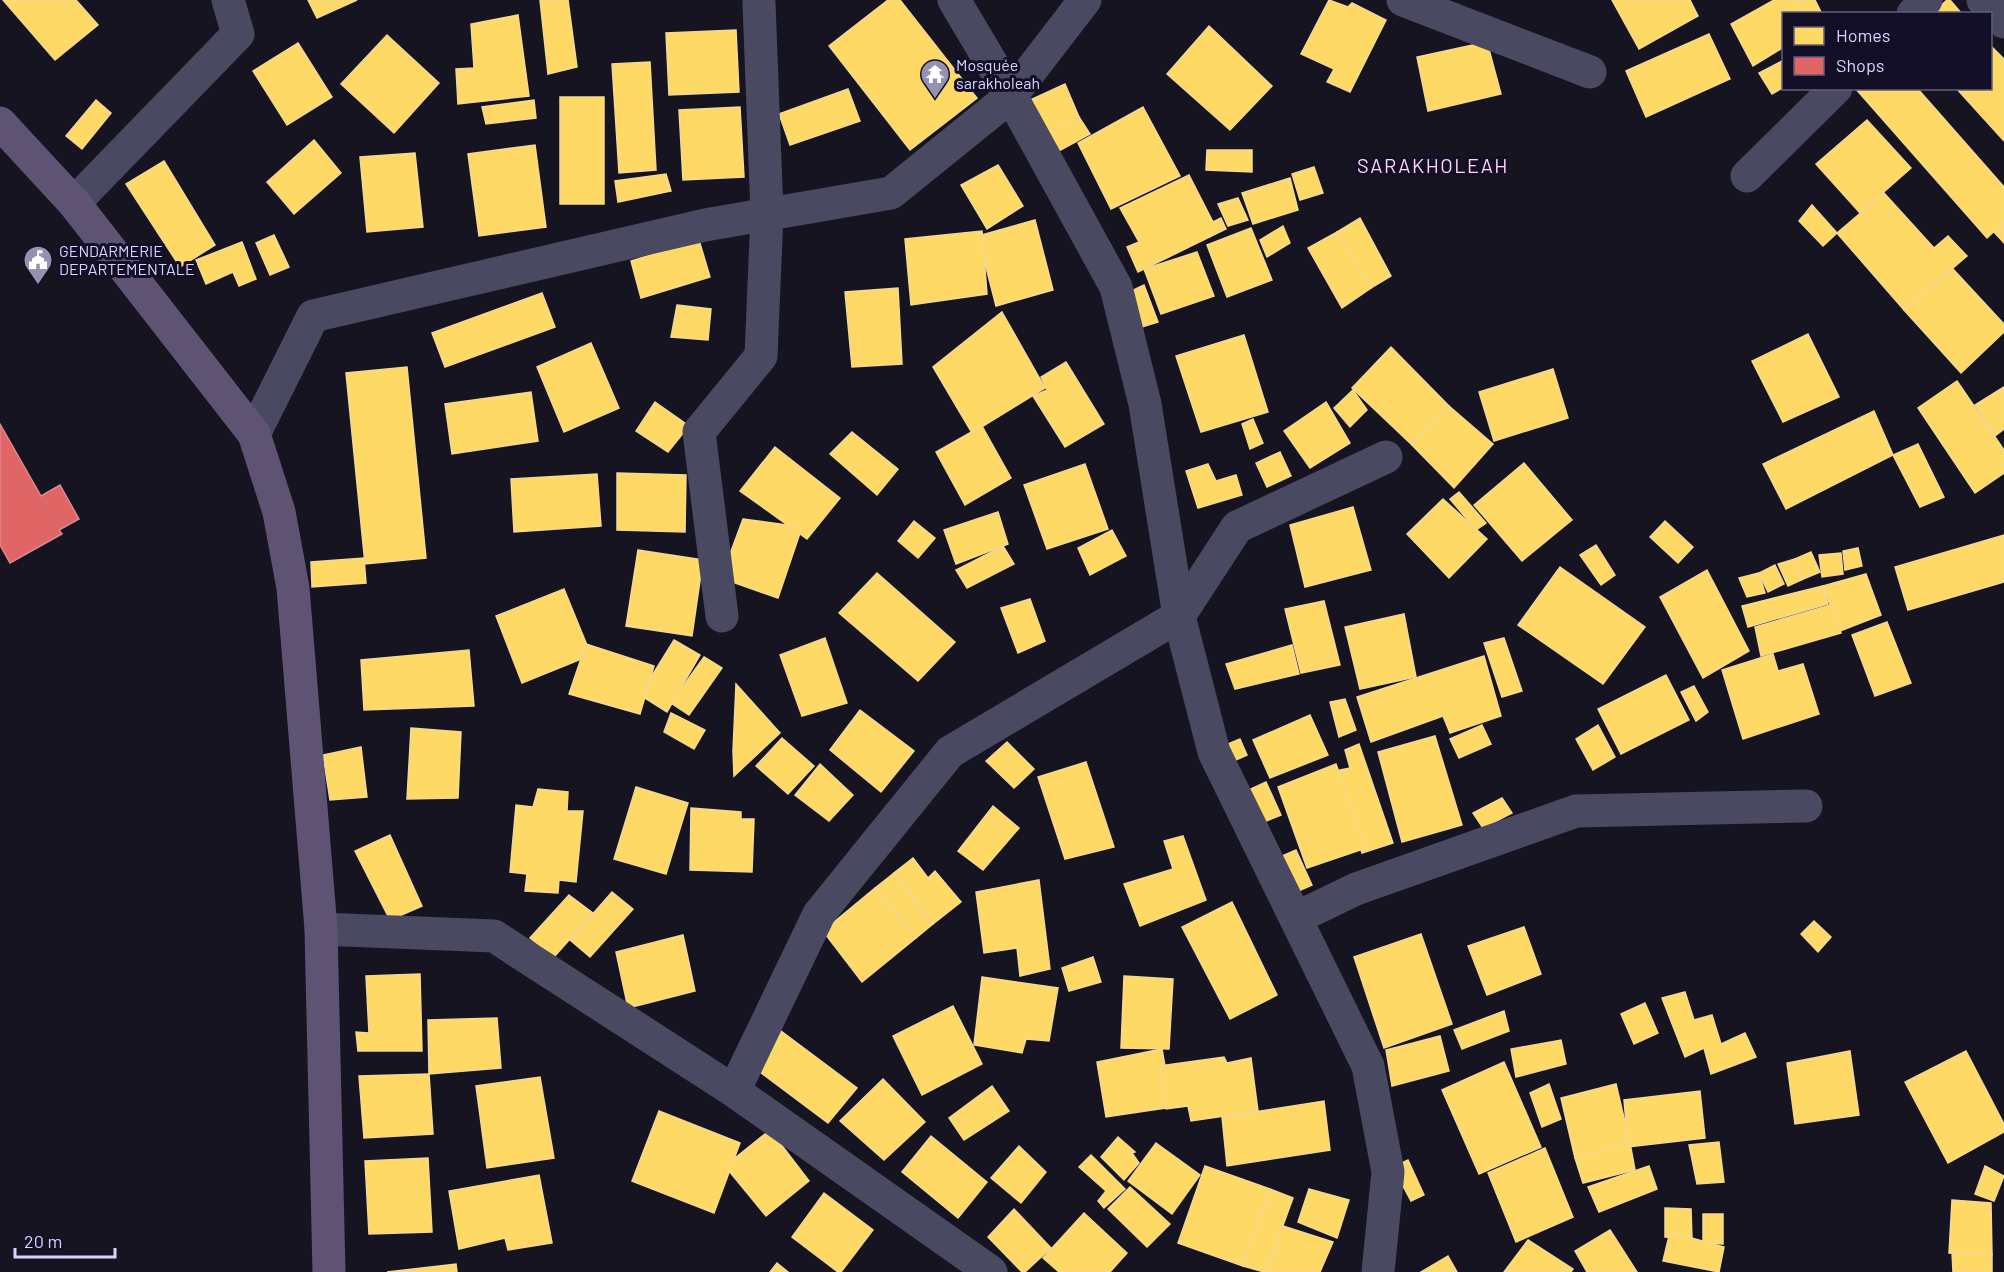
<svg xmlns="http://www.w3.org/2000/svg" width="2004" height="1272" font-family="Barlow,sans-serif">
<rect width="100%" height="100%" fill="#161421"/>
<g fill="#ffd966" stroke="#f4d894" stroke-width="1.5">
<path d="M3,0H76L98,25L55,60Z"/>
<path d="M308,0H357L317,18Z"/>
<path d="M540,0H568L577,67L548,74Z"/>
<path d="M888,0H900L977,98L910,150L829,46Z"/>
<path d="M1329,0L1348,7L1352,3L1386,20L1350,92L1327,82L1334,69L1301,54Z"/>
<path d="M1612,0H1690L1698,16L1639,49Z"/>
<path d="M1774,0H1795L1802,14H1784V47L1753,66L1731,24Z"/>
<path d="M1795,0H1815L1822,14H1802Z"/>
<path d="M1947,0H1950L1962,14H1932Z"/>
<path d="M518,15L529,96L458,104L456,69L474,68L471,24Z"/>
<path d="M1209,26L1272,86L1230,130L1167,74Z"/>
<path d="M736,30L739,92L669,95L666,33Z"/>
<path d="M1709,34L1730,79L1646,117L1626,71Z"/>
<path d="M387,35L439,83L394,133L341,84Z"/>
<path d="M1487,42L1501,94L1428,111L1417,57Z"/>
<path d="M298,43L332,97L287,125L253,71Z"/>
<path d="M1990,45L2004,59V141L1956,88H1990Z"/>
<path d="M1784,60V87L1772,94L1759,73Z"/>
<path d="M650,62L656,170L619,173L612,64Z"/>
<path d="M1065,84L1079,117L1048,133L1030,100Z"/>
<path d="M1855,88H1917L2004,187V222L1987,238Z"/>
<path d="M848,89L860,121L790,145L779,114Z"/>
<rect x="560" y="97" width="44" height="107"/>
<path d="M96,100L111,113L82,149L66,136Z"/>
<path d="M534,100L536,118L486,124L482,107Z"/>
<path d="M740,107L744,177L683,180L679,110Z"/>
<path d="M1143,107L1180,176L1111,209L1078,143Z"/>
<path d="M1079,117L1090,134L1057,152L1048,133Z"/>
<path d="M1867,120L1911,168L1860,213L1816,164Z"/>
<path d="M314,140L341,173L294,214L267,182Z"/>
<path d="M535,145L546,227L479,236L468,154Z"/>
<path d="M1207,150H1252V172L1206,170Z"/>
<path d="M415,153L423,227L367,232L360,157Z"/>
<path d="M164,161L215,245L180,267L126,184Z"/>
<path d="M998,165L1023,206L987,229L961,185Z"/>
<path d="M1314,167L1323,193L1300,200L1292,174Z"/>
<path d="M666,174L671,191L618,202L615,181Z"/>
<path d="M1189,175L1213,222L1221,218L1226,229L1138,272L1127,247L1139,242L1120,208Z"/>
<path d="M1290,178L1298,210L1253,224L1242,193Z"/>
<path d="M1884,193L1934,248L1948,236L1967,256L1904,310L1837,233Z"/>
<path d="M1238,198L1248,220L1228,226L1218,204Z"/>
<path d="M1812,205L1837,233L1823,246L1799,221Z"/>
<path d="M1360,218L1391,276L1371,288L1337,232Z"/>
<path d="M1035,220L1053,290L996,306L978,236Z"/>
<path d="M2004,221V243L1994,232Z"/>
<path d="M1283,226L1290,243L1267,257L1260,240Z"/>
<path d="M1251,228L1272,280L1227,297L1207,245Z"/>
<path d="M982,231L987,294L911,305L905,239Z"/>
<path d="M1337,232L1371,288L1342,308L1308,248Z"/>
<path d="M274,235L289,267L270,275L256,243Z"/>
<path d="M699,240L710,277L641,298L631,261Z"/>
<path d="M242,242L256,279L239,286L233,272L206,284L196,260Z"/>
<path d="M1197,252L1214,296L1161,314L1144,269Z"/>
<path d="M1953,269L2004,324V332L1961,373L1904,310Z"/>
<path d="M1144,285L1158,322L1135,329L1123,295Z"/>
<path d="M898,288L902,364L852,367L845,292Z"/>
<path d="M542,293L555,327L445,367L432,333Z"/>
<path d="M677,305L711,309L708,340L671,337Z"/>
<path d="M1002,312L1045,388L972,433L933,367Z"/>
<path d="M1808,334L1839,397L1783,422L1752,361Z"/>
<path d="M1244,335L1268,412L1201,432L1176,356Z"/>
<path d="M591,343L619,408L564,432L537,367Z"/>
<path d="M1391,347L1449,406L1412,445L1352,388Z"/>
<path d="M1066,362L1104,424L1065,447L1033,396L1047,390L1041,377Z"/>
<path d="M407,367L426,558L365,564L346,373Z"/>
<path d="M1553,369L1568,418L1494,441L1479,392Z"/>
<path d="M1957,381L2004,450V473L1975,493L1918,408Z"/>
<path d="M2004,387V429L1995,436L1975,405Z"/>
<path d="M1353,390L1367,410L1350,427L1334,408Z"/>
<path d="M531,392L538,441L452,454L445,404Z"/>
<path d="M655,402L689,426L668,452L636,431Z"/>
<path d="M1326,402L1350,443L1310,468L1284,431Z"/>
<path d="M1449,406L1493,444L1454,488L1412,445Z"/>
<path d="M1874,411L1893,455L1786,509L1763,464Z"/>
<path d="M1253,419L1263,443L1250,449L1242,424Z"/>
<path d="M982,426L1011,478L965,505L936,452Z"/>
<path d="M852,432L898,469L877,495L830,454Z"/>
<path d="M1918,444L1944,497L1920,507L1893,455Z"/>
<path d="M775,447L840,498L807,539L740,491Z"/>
<path d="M1280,452L1291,476L1267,487L1256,463Z"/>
<path d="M1524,463L1572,520L1522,561L1474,505Z"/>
<path d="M1085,464L1108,529L1047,549L1024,485Z"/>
<path d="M1208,464L1216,481L1236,475L1242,495L1198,508L1186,471Z"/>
<path d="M617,473L686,475L685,532L617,530Z"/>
<path d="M597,474L601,526L514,532L511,479Z"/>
<path d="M1459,492L1486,523L1476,530L1450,499Z"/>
<path d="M1443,499L1487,539L1449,578L1407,534Z"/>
<path d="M1353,507L1371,570L1305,587L1290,525Z"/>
<path d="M998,512L1008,544L956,564L944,530Z"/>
<path d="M743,519L802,527L778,598L721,578Z"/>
<path d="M914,521L935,538L918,558L898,541Z"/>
<path d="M1665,521L1693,547L1678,563L1650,537Z"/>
<path d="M1112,530L1126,556L1090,575L1078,548Z"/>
<path d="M2004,535V582L1908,610L1895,567Z"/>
<path d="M1596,545L1615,575L1601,585L1580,555Z"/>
<path d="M1003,546L1014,564L967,588L956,570Z"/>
<path d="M1858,548L1862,566L1845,570L1843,551Z"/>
<path d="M638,550L703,560L692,636L626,626Z"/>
<path d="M1811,552L1820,572L1801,580L1795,559Z"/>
<path d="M1841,553L1843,574L1822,577L1819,555Z"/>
<path d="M364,558L366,583L312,587L311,562Z"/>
<path d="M1795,559L1801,580L1788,586L1778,564Z"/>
<path d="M1775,565L1784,584L1768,592L1759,573Z"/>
<path d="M1560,567L1645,627L1603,684L1518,625Z"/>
<path d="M1707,570L1749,651L1703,678L1660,597Z"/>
<path d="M877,573L955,642L918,681L839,613Z"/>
<path d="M1759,573L1765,593L1747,597L1739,578Z"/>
<path d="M1866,574L1881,615L1840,631L1823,586Z"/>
<path d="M1823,586L1828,604L1748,627L1742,606Z"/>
<path d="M564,589L591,655L522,683L496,616Z"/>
<path d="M1030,599L1045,641L1018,653L1001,608Z"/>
<path d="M1324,601L1340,665L1301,673L1285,609Z"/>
<path d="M1834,604L1841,633L1761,656L1755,627Z"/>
<path d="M1404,614L1416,677L1360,689L1345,627Z"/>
<path d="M1887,622L1911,683L1875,696L1852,635Z"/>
<path d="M825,638L847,703L802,716L780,655Z"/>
<path d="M1504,638L1522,691L1502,697L1484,643Z"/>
<path d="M674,640L700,655L667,712L640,695Z"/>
<path d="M586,644L654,666L640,714L569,694Z"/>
<path d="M1292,645L1299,674L1235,689L1226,664Z"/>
<path d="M469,650L474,706L364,710L361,660Z"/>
<path d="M1773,654L1778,671L1803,664L1819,714L1743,739L1722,670Z"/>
<path d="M1484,656L1501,716L1450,733L1443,716L1371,742L1357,697Z"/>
<path d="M704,657L722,668L689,715L671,703Z"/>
<path d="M1666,675L1689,720L1621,754L1598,709Z"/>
<path d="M736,684L780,733L734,776L733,751Z"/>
<path d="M1694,686L1708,712L1696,721L1681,692Z"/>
<path d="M1345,699L1356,730L1339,737L1330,702Z"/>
<path d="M860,710L914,751L881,792L830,750Z"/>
<path d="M671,713L705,730L694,749L664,732Z"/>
<path d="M1310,715L1328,755L1270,778L1253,740Z"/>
<path d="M1482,725L1491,744L1459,758L1450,739Z"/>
<path d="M1598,725L1615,757L1593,770L1576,739Z"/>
<path d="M411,728L461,732L458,798L407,799Z"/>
<path d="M1435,736L1462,825L1402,842L1378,752Z"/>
<path d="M782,738L814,766L788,794L756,766Z"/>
<path d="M1240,739L1247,755L1229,763L1221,747Z"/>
<path d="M1007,742L1034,769L1014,788L986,761Z"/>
<path d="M1359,744L1393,843L1362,853L1335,771L1350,768L1345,750Z"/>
<path d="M361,747L367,797L330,800L323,755Z"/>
<path d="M1086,762L1114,847L1065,859L1038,777Z"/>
<path d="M820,764L853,795L829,821L795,795Z"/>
<path d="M1336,764L1366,848L1307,868L1278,787Z"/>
<path d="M1266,782L1281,815L1259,824L1244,792Z"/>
<path d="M636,787L688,803L666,874L614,859Z"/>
<path d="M538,789L568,792L567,811H583L576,882L559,880L558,893L525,891L527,874L510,872L516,805L533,807Z"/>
<path d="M1502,798L1512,813L1483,828L1473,813Z"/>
<path d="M993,806L1019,828L983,870L958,851Z"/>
<path d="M691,808L741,812V819H754L752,872L690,870Z"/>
<path d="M390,835L422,906L390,920L355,851Z"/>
<path d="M1183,836L1206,900L1140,926L1124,884L1173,869L1164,841Z"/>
<path d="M1296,850L1312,885L1296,892L1280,857Z"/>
<path d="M913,858L928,878L935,871L961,902L933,924L894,873Z"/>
<path d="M894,873L933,924L916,938L875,888Z"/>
<path d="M1039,880L1050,969L1020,976L1017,948L984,953L976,892Z"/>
<path d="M875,888L916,938L862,982L823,931Z"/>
<path d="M612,892L633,909L590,957L570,940Z"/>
<path d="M569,895L593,913L554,957L530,938Z"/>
<path d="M1232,902L1277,995L1230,1019L1182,927Z"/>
<path d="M1814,921L1831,937L1818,952L1801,934Z"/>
<path d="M1524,927L1541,974L1487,995L1468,946Z"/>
<path d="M1421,934L1452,1024L1384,1048L1354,957Z"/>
<path d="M683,935L695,991L628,1008L616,952Z"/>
<path d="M1093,957L1101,982L1069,991L1062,968Z"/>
<path d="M420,974L422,1051H358L356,1032L369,1033L366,976Z"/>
<path d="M1124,976L1173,979L1169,1049L1121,1048Z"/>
<path d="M982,977L1058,988L1049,1041L1026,1039L1022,1053L974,1045Z"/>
<path d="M1685,992L1694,1020L1712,1015L1721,1044L1745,1033L1756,1057L1711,1074L1704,1048L1685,1057L1662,998Z"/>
<path d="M1645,1003L1658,1033L1634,1044L1621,1014Z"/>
<path d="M953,1006L982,1064L922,1095L893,1036Z"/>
<path d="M1504,1011L1509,1031L1462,1049L1454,1030Z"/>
<path d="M497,1018L501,1068L429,1074L428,1020Z"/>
<path d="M781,1031L857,1088L828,1123L752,1066Z"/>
<path d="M1440,1036L1449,1071L1392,1086L1386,1050Z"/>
<path d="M1561,1040L1566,1064L1516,1077L1511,1049Z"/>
<path d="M1162,1049L1172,1107L1106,1117L1097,1062Z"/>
<path d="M1850,1051L1859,1115L1795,1124L1787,1063Z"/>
<path d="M1966,1051L2004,1124V1132L1948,1163L1905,1082Z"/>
<path d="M1224,1057L1227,1063L1251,1058L1258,1111L1191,1121L1188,1106L1166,1109L1160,1066Z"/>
<path d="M1504,1062L1541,1147L1479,1174L1442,1090Z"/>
<path d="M429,1074L433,1134L364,1138L359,1076Z"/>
<path d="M540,1077L554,1158L487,1168L476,1086Z"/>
<path d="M883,1079L925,1122L884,1160L840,1121Z"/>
<path d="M1549,1084L1561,1119L1542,1127L1530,1093Z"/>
<path d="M1616,1084L1630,1143L1575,1158L1561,1098Z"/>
<path d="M992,1086L1009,1111L964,1140L949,1118Z"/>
<path d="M1700,1091L1705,1138L1628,1147L1624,1100Z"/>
<path d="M1324,1101L1330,1150L1227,1166L1222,1117Z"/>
<path d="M659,1111L740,1143L714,1213L632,1181Z"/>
<path d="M770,1130L809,1181L766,1216L725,1166Z"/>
<path d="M931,1136L987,1182L958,1218L902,1172Z"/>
<path d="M1118,1137L1135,1152L1132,1153L1139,1163L1124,1180L1101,1157Z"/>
<path d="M1719,1142L1724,1182L1697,1184L1689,1145Z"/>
<path d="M1156,1143L1200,1175L1172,1214L1128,1181Z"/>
<path d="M1630,1143L1635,1170L1583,1183L1575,1158Z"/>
<path d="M1019,1146L1046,1172L1021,1203L991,1178Z"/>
<path d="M1545,1148L1573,1217L1516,1242L1488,1173Z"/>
<path d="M1091,1155L1125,1189L1104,1208L1098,1201L1106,1191L1079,1167Z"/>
<path d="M428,1158L432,1232L369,1234L365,1161Z"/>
<path d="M1408,1160L1424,1195L1411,1201L1393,1167Z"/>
<path d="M1205,1166L1270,1189L1243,1266L1178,1243Z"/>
<path d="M1649,1166L1657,1189L1599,1212L1588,1187Z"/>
<path d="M1985,1166L2004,1176L1994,1201L1975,1194Z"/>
<path d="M539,1175L552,1243L508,1250L505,1238L459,1249L449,1191Z"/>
<path d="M1130,1187L1170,1224L1147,1247L1108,1209Z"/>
<path d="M1270,1189L1293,1198L1266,1272H1264L1243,1266Z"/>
<path d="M1309,1189L1349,1200L1337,1238L1298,1222Z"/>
<path d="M824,1193L873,1230L841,1272H838L792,1237Z"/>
<path d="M1952,1200L1991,1203L1992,1254L1949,1253Z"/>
<path d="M1665,1208L1691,1209L1692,1239L1665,1237Z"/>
<path d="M1014,1209L1051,1248L1025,1272H1022L988,1237Z"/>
<path d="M1084,1213L1127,1253L1110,1272H1059L1043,1258Z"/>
<path d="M1703,1214H1723V1244L1703,1243Z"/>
<path d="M1283,1226L1333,1242L1320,1272H1267Z"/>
<path d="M1610,1230L1637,1272H1587L1575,1251Z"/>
<path d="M1670,1232L1724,1247L1719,1272L1663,1261Z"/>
<path d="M1528,1240L1573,1269L1571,1272H1504Z"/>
<path d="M1952,1252L1992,1254V1272H1953Z"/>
<path d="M1448,1256L1457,1272H1421Z"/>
<path d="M777,1263L788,1272H770Z"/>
<path d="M456,1264L457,1272H387Z"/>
</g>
<path fill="#e06666" stroke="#de8794" stroke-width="1.5" d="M0,424L41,496L60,485L79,519L59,530L62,534L10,563L0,545Z"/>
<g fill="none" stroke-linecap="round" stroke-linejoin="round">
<g stroke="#4a4962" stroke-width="33">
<path d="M954,0L1011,96L1116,287L1145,404L1179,616L1214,752L1368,1066L1388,1172L1378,1272"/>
<path d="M1403,0L1590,72"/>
<path d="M1983,0L2004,22"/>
<path d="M1913,14L1926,0"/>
<path d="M1747,176L1836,88"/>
<path d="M74,203L238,34L228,0"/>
<path d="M254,434L313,316L705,225L891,193L1011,96L1085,0"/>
<path d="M722,616L699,432L761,356L767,214L759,3"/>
<path d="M1296,918L1356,889L1576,811L1806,806"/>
<path d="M321,929L494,936L734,1091L991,1272"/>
<path d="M734,1091L819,914L950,752L1179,616L1237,527L1386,457"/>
</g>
<path stroke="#5e5373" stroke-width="33" d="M0,123L74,203L254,434L279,512L293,588L321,929L329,1272"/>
</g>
<defs>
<g id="temple-pin" transform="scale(1.5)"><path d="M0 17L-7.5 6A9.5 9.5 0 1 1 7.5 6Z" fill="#9591b1" stroke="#130f26"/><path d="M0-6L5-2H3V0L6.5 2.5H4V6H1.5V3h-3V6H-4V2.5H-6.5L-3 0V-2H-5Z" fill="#fff"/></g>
<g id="civic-pin" transform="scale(1.5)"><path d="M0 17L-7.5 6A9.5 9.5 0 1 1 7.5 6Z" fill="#9591b1" stroke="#130f26"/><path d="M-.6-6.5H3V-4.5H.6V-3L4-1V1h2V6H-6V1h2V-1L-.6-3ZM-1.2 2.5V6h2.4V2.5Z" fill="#fff"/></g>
</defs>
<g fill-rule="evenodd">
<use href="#temple-pin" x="935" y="74"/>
<use href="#civic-pin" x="38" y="260"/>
</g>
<g text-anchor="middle" stroke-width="6" stroke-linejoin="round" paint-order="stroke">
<g font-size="16" fill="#d9d4ff" stroke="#130f26" text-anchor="start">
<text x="956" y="71">Mosquée<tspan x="956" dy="18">sarakholeah</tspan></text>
<text x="59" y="257">GENDARMERIE<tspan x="59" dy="18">DEPARTEMENTALE</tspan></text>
</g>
<g font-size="20" letter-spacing="1.5" fill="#ffd6f0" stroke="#130f26">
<text x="1433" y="173">SARAKHOLEAH</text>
</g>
</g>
<rect x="1782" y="12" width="210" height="78" fill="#130f26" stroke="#625e7d" stroke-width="1.5"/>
<rect x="1794" y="27" width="30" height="18" fill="#ffd966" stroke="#625e7d" stroke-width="1.5"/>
<text x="1836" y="42" font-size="18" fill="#d9d4ff">Homes</text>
<rect x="1794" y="57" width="30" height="18" fill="#e06666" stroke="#625e7d" stroke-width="1.5"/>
<text x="1836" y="72" font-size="18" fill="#d9d4ff">Shops</text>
<path d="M15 1248v9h100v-9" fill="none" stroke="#d9d4ff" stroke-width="3"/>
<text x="24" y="1248" font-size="18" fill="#d9d4ff" stroke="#130f26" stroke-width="4.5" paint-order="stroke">20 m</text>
</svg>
